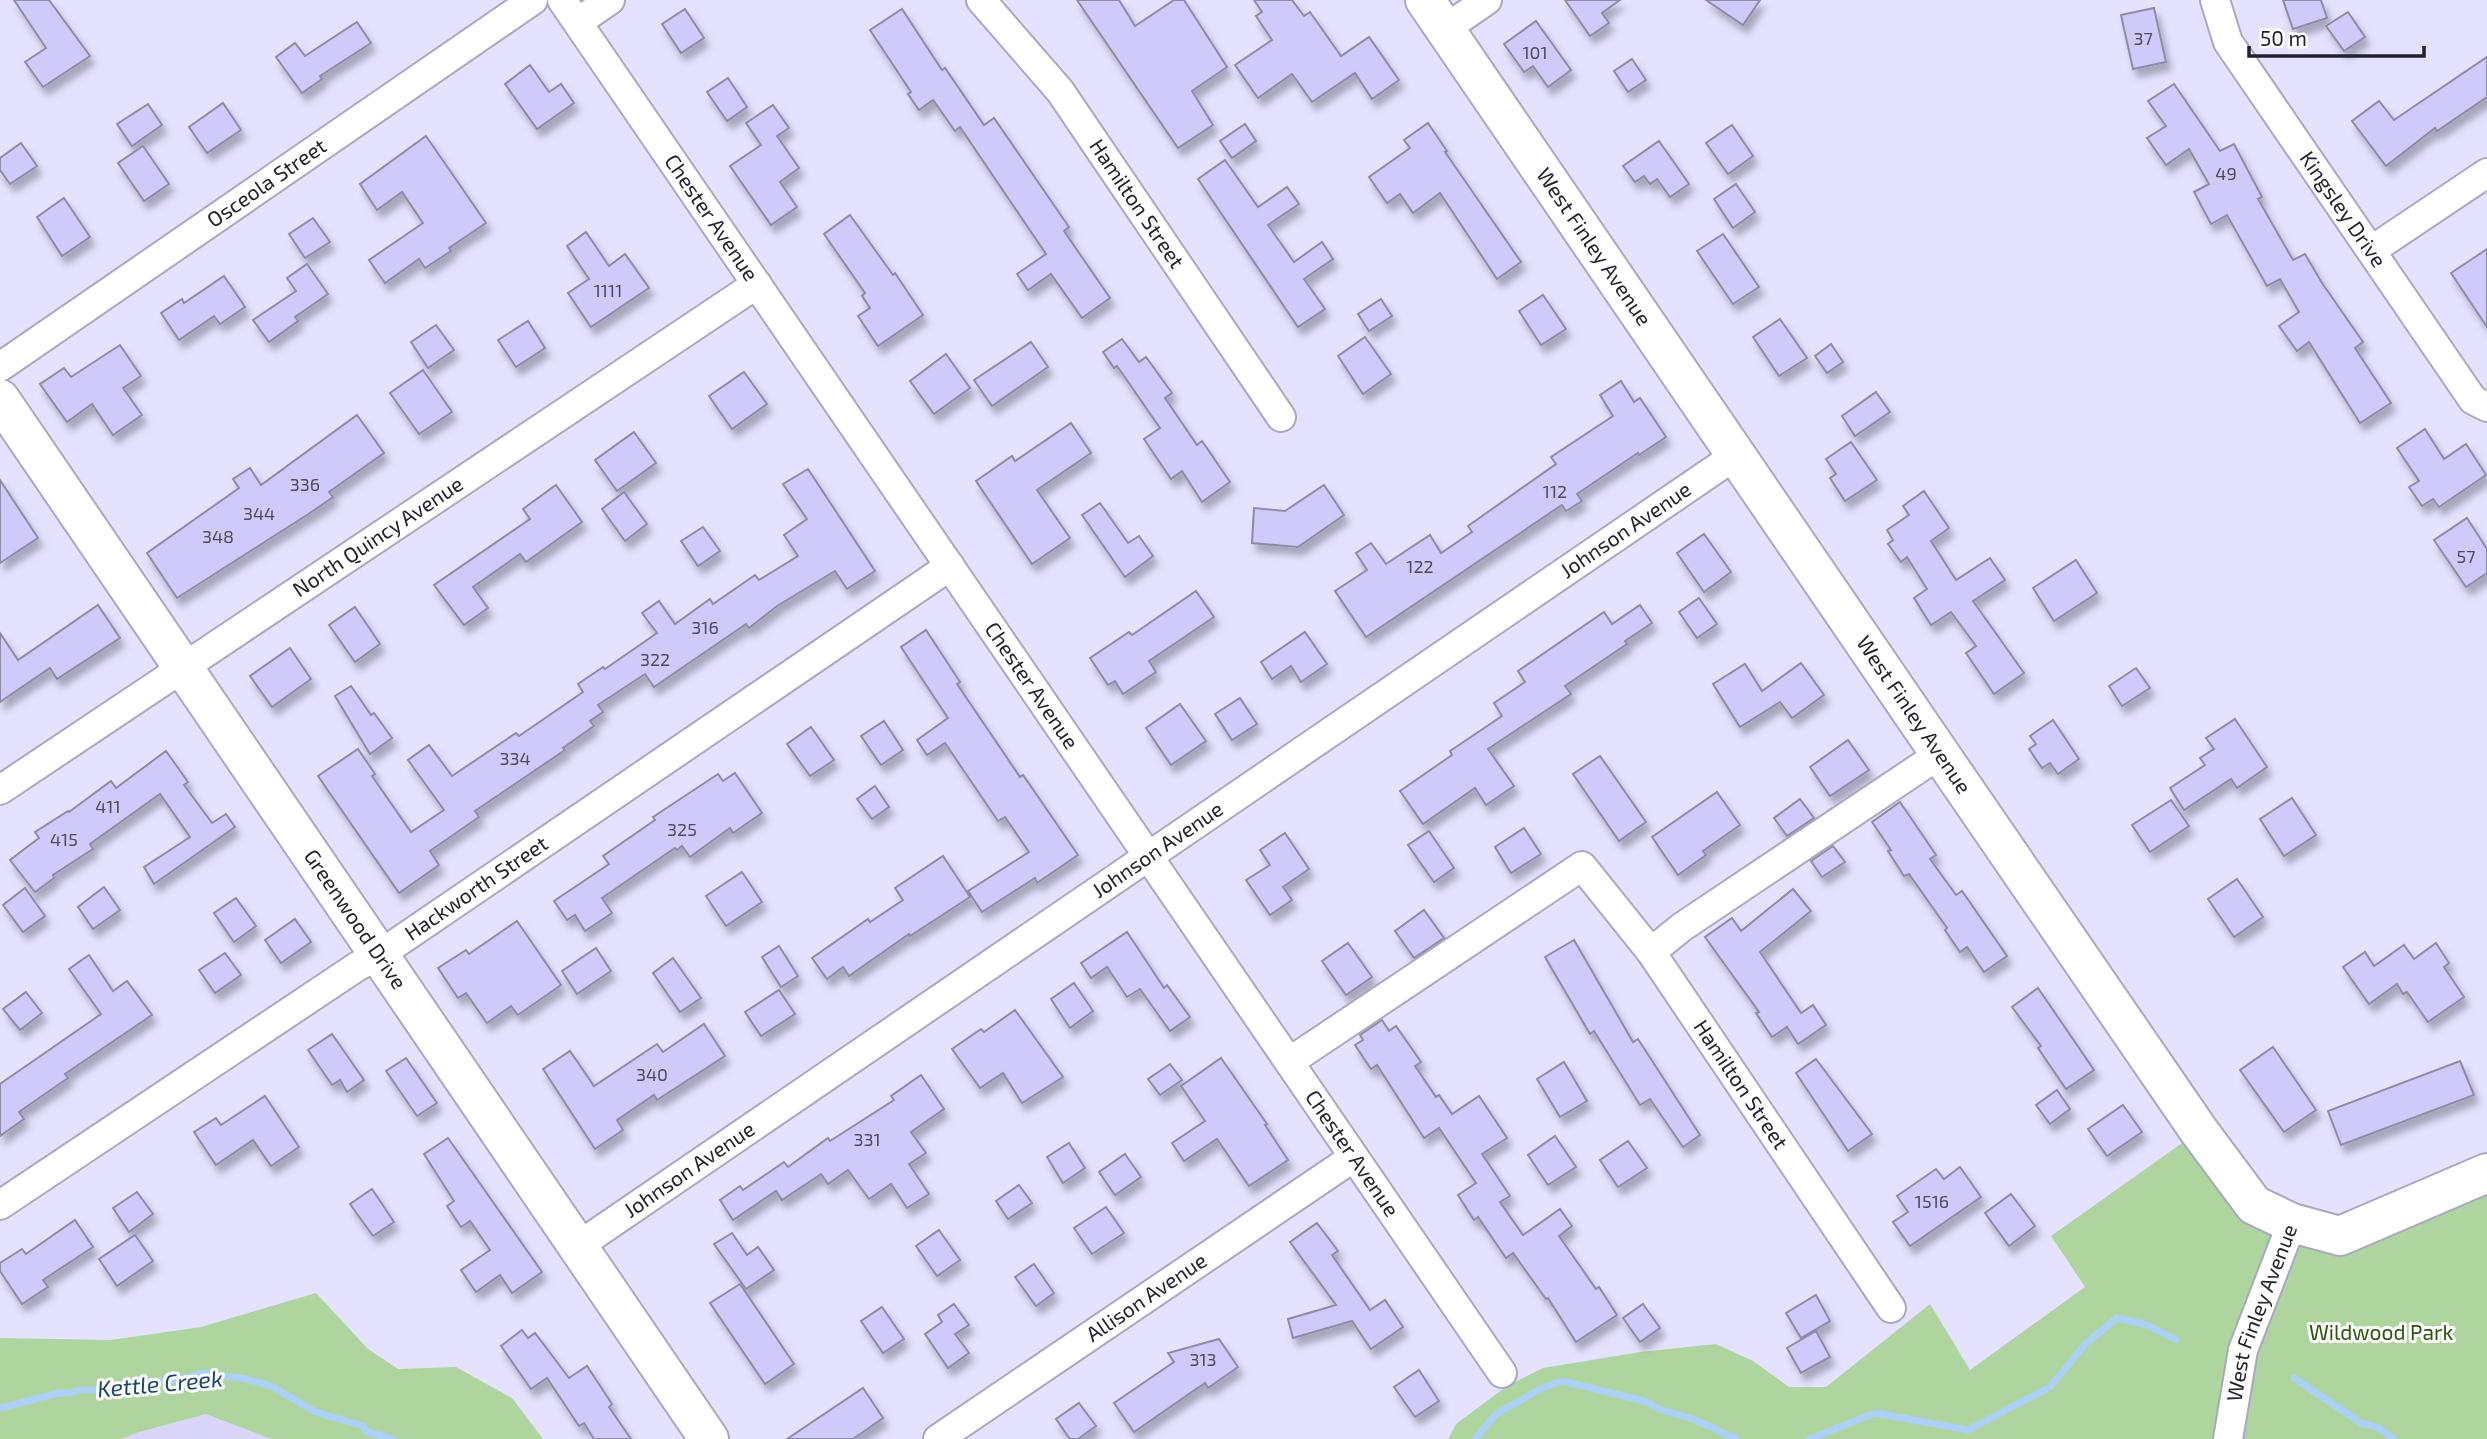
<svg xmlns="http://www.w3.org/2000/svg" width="2487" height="1439" font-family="'Exo 2',sans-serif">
<defs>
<filter id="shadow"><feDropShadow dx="4.5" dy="8" stdDeviation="3.5" flood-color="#0004"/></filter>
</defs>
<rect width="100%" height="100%" fill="#e5e2ff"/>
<path fill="#d8d5f8" d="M206,1414L271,1439H122L139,1432Z"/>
<g fill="#afd59e">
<path d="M2199,1131L2229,1173L2340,1236L2487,1185V1439H1448L1456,1424L1507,1386L1543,1368L1640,1352L1716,1344L1753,1361L1789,1387H1826L1930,1304L1970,1370L2085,1287L2051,1236Z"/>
<path d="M316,1293L368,1349L398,1369L456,1367L512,1398L543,1439H271L206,1414L139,1432L122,1439H0V1338L111,1340L201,1327Z"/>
</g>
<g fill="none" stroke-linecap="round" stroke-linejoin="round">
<g stroke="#acd1f8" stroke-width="7">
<path d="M2294,1378L2361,1423L2379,1428L2393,1439"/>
<path d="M0,1408L58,1393H71L79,1390H98L130,1382L178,1380L203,1373L246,1379L273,1387L315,1412L363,1426L367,1432L393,1439"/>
<path d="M1475,1439L1496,1414L1540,1389L1562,1381L1647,1402L1659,1409L1693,1419L1736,1439"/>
<path d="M1809,1439L1875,1413L1968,1430L2050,1387L2086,1343L2117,1318L2147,1325L2176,1340"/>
</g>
</g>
<g fill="#d0cafb" stroke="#8e8ba5" stroke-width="2" filter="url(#shadow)">
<path d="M14,0H49L90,56L43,87L25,62L46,48Z"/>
<path d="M1077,0H1119L1135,26L1174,0H1184L1227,67L1192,91L1213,125L1178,148Z"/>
<path d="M1254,0H1292L1304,16L1310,12L1341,56L1369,37L1399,80L1372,99L1355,73L1312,102L1292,74L1258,98L1235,65L1272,40L1256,16L1262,12Z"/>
<path d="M1565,0H1620L1602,13L1609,23L1590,36Z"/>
<path d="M1706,0H1760L1743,25Z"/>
<path d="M2283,0H2321L2327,18L2293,29Z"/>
<path d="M2154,8L2166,62L2133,69L2121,15Z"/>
<path d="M685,9L704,38L681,53L662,24Z"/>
<path d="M902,9L942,70L945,68L984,125L994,118L1069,227L1064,231L1110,298L1082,318L1051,274L1028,290L1017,274L1046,254L960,127L955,131L933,100L919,110L908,94L911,92L870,30Z"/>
<path d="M2348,12L2365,37L2344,51L2326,26Z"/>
<path d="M1536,21L1571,70L1548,87L1533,66L1524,72L1504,44Z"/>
<path d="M357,22L371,43L320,76L322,79L302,93L276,57L295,43L305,56Z"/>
<path d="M2487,57V97L2437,131L2435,128L2386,166L2352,121L2379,101L2394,120Z"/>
<path d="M1632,59L1646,80L1628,92L1614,71Z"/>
<path d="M530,65L549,92L561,84L574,103L537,129L505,84Z"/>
<path d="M728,78L747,107L727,121L707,92Z"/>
<path d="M2174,84L2220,151L2234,144L2262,197L2258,199L2293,260L2305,254L2322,283L2363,342L2355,348L2391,403L2360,423L2309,342L2297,351L2279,326L2299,312L2280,279L2267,286L2227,215L2211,224L2194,192L2209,184L2189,149L2166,165L2147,138L2166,126L2148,101Z"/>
<path d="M223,103L241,130L207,153L189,127Z"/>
<path d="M148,104L162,125L132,146L117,124Z"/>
<path d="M773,105L789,128L777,136L799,168L780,182L797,207L771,225L730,166L761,145L746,123Z"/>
<path d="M1428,123L1447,151L1445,152L1521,262L1497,279L1440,193L1413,213L1400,194L1387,203L1369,177L1410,148L1404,140Z"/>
<path d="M1245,124L1256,141L1232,158L1220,141Z"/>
<path d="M1732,125L1753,156L1728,174L1706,143Z"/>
<path d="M426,136L486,223L449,248L451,251L425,268L419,259L385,283L369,260L423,223L402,192L377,210L360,184Z"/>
<path d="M1659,141L1689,184L1670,197L1657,179L1650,184L1644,176L1635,182L1623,166Z"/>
<path d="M21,143L37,166L10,184L0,170V158Z"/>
<path d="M143,146L169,184L144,201L118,163Z"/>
<path d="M1225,160L1258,207L1287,187L1299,204L1268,225L1294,262L1322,242L1333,259L1304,279L1325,309L1298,327L1198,179Z"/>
<path d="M1736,184L1755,212L1733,228L1714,199Z"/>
<path d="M64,198L90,237L62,256L37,217Z"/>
<path d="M850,215L893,275L895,273L923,315L878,346L858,316L870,308L862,296L865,293L824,234Z"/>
<path d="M313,218L330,242L305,258L289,234Z"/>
<path d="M586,232L609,266L625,254L649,288L591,327L568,293L589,279L567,246Z"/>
<path d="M1723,234L1759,287L1733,304L1697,251Z"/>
<path d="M2487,249V327L2451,273Z"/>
<path d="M307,264L328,294L295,317L298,321L269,342L253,320L296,291L287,278Z"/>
<path d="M224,276L245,307L220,324L214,316L179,340L161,313L182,299L184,303Z"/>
<path d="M1543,295L1566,329L1541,345L1519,311Z"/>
<path d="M1381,299L1392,316L1369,331L1358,314Z"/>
<path d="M1780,319L1807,358L1779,376L1753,337Z"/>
<path d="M528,321L545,348L516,367L498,340Z"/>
<path d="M436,325L454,350L428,368L411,342Z"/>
<path d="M1365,337L1391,374L1363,394L1338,356Z"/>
<path d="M1122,339L1139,362L1146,357L1172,393L1165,398L1197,445L1202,441L1230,482L1202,502L1182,471L1171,479L1144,439L1160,428L1117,366L1114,368L1103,352Z"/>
<path d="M1031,342L1048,367L992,406L974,380Z"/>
<path d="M1831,344L1843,362L1827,373L1815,356Z"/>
<path d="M120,345L141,376L123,388L142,415L113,435L92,404L67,422L40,384L64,368L71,377Z"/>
<path d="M946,354L970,388L934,414L910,381Z"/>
<path d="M423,370L452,412L419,434L390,393Z"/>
<path d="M744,372L767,404L732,429L709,396Z"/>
<path d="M1621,381L1634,402L1640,398L1666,437L1639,455L1638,453L1577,494L1582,501L1566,511L1562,505L1366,637L1335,591L1367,570L1356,553L1371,543L1386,564L1430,535L1441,553L1472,532L1468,526L1556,464L1551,457L1613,416L1600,395Z"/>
<path d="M1876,392L1890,412L1855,436L1842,416Z"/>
<path d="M357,415L384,453L329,492L333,497L310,513L177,598L147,553L239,488L233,479L250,468L261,485Z"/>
<path d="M1071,423L1091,453L1037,490L1070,538L1032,564L976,481L1012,456L1015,461Z"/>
<path d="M2425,429L2444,459L2466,444L2486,475L2439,507L2433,499L2422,506L2409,487L2419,481L2397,448Z"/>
<path d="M634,432L656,463L617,491L595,460Z"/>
<path d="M1851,442L1877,480L1845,501L1830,478L1836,474L1826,459Z"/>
<path d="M808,469L875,571L847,589L835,571L777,606L749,628L746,624L654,687L645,674L598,705L603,712L590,721L594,726L563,748L565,750L475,811L479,817L430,851L439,865L399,893L318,776L358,749L375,774L372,776L411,832L444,810L408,760L429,745L452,776L516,733L519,736L583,692L578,684L603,667L605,669L657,633L642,613L659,601L675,624L710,599L713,604L755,575L759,580L798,556L784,535L807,519L783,484Z"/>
<path d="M0,480L38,538L0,563Z"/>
<path d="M556,485L582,522L526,562L520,554L473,587L488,608L464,625L434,585L530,519L523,509Z"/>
<path d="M1324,485L1344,515L1298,547L1252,543L1254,508L1285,511Z"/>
<path d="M1924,491L1949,528L1931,541L1956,580L1990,558L2005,580L1973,601L2024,673L1994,694L1966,653L1976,646L1951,612L1931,625L1914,598L1927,589L1907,557L1901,562L1888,544L1893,540L1887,530L1909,515L1903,506Z"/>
<path d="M624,492L647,524L625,541L602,509Z"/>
<path d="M1100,503L1128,543L1139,536L1153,556L1125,577L1082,515Z"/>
<path d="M2467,518L2487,549V573L2466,587L2434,540Z"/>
<path d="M703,527L720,551L698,566L681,541Z"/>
<path d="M1704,534L1731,572L1704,592L1677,553Z"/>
<path d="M2076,560L2097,593L2054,621L2033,588Z"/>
<path d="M1196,591L1214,617L1149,661L1156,672L1123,694L1115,681L1108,685L1090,658L1129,632L1132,635Z"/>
<path d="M1699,598L1717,624L1697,638L1679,612Z"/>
<path d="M98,605L120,638L57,679L50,668L0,702V633L18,660Z"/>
<path d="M1640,605L1652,623L1625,641L1627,644L1565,686L1571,694L1488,749L1514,786L1486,805L1475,788L1423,824L1400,791L1452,755L1450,751L1502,716L1494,703L1525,682L1518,671L1604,612L1612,624Z"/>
<path d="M355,607L380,644L355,662L329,625Z"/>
<path d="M926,630L960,682L957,684L1020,777L1023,775L1078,855L1037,883L1035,878L982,912L968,891L1029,852L1005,817L998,821L945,743L927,755L917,740L948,718L901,647Z"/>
<path d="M1305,632L1327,664L1301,682L1291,666L1272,679L1261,662Z"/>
<path d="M290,648L311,679L272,707L250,676Z"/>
<path d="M1801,663L1824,695L1792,718L1780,702L1740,727L1713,684L1745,664L1762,691Z"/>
<path d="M2136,668L2150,688L2122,706L2109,686Z"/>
<path d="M351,686L371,715L374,713L392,738L370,754L335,696Z"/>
<path d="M1240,698L1257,724L1232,740L1215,714Z"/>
<path d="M1180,704L1206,741L1171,765L1146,728Z"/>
<path d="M2235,719L2267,767L2237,788L2231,779L2184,810L2170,788L2205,765L2200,758L2214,749L2206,738Z"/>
<path d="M2053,720L2079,759L2058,774L2050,763L2042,768L2029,749L2036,744L2030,736Z"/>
<path d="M884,721L903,750L881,765L861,736Z"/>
<path d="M811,727L834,760L810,776L787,744Z"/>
<path d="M1848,740L1869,770L1830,796L1810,767Z"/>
<path d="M166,751L188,782L184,785L212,823L226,814L235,827L154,884L144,867L190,837L160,794L90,844L93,849L53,875L54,878L35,892L10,860L39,838L35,832L68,811L69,812L111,781L116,788Z"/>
<path d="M1600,756L1646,822L1619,841L1573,774Z"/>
<path d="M735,773L762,813L733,833L730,828L690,857L682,846L677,850L675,848L602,898L612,913L585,931L575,915L567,920L554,901L609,864L603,856L655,820L653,817L718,774L723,781Z"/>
<path d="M875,786L889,807L872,819L857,799Z"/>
<path d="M1717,792L1740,825L1703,851L1706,855L1678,875L1652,837Z"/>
<path d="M2292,798L2316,835L2284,856L2260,819Z"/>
<path d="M1800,799L1814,818L1787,836L1774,818Z"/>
<path d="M2171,800L2189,826L2150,852L2132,825Z"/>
<path d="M1900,802L1936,855L1930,859L1956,895L1962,891L2007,956L1984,972L1967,947L1960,952L1945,930L1947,928L1909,874L1904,876L1888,851L1891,850L1872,822Z"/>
<path d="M1524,828L1541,854L1511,873L1495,847Z"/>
<path d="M1429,831L1454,868L1434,882L1408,845Z"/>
<path d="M1285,833L1309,869L1283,887L1292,900L1270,915L1246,880L1270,865L1260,850Z"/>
<path d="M1833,846L1845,862L1822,877L1811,861Z"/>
<path d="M943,856L970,897L910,936L909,934L849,976L843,967L827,979L812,958L868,919L870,922L903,900L895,888Z"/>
<path d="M742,872L762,902L726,926L706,896Z"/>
<path d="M2237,879L2263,917L2234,937L2208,899Z"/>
<path d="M104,887L120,910L93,929L78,907Z"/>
<path d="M25,888L45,916L23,932L3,905Z"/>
<path d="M1793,889L1811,911L1760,952L1801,1013L1813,1005L1826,1025L1798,1044L1787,1027L1772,1037L1756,1013L1759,1012L1705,937L1732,918L1741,931Z"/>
<path d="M236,898L256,926L234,942L214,913Z"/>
<path d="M1424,910L1444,938L1414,958L1395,931Z"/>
<path d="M295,919L311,942L281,963L265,940Z"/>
<path d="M517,921L561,985L518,1015L511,1006L487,1023L466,993L458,998L438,968L466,950L469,954Z"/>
<path d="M1127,932L1164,988L1167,985L1190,1017L1170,1031L1140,989L1127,997L1107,967L1091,978L1081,963Z"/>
<path d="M1574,940L1633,1042L1638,1039L1700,1135L1683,1147L1650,1099L1640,1105L1594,1031L1590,1034L1545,957Z"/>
<path d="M1348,943L1372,977L1346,995L1322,961Z"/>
<path d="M2436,943L2449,963L2444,967L2464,997L2428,1022L2407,992L2403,994L2397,984L2369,1004L2343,967L2365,952L2374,966L2404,945L2414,959Z"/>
<path d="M779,946L798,976L781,987L762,957Z"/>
<path d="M596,948L611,971L577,994L562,971Z"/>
<path d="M225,953L241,975L215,993L199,970Z"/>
<path d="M89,955L113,991L127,981L152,1015L65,1074L68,1078L19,1112L24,1119L0,1136V1084L101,1014L69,969Z"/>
<path d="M673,958L701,998L680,1012L653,973Z"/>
<path d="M1074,983L1093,1011L1070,1028L1051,999Z"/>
<path d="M2038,988L2094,1070L2066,1089L2038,1048L2041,1046L2012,1007Z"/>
<path d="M779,990L795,1014L761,1036L745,1012Z"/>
<path d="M26,992L42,1013L20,1030L3,1009Z"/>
<path d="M1015,1010L1063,1077L1022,1103L1003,1073L980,1088L952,1049L981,1029L984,1032Z"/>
<path d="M1382,1020L1389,1031L1396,1026L1421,1062L1415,1066L1436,1097L1439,1095L1452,1114L1479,1096L1507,1138L1482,1154L1510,1196L1500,1202L1523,1235L1560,1209L1572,1226L1559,1236L1596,1289L1599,1287L1617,1315L1576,1342L1548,1298L1546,1299L1513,1253L1506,1258L1478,1217L1474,1220L1458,1195L1476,1183L1439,1128L1424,1138L1377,1065L1371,1069L1355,1045L1363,1040L1360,1035Z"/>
<path d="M704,1024L725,1056L657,1100L654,1095L617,1120L623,1130L595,1149L543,1069L570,1051L594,1086L657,1044L663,1052Z"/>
<path d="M332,1034L364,1080L347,1092L340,1080L332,1085L308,1050Z"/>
<path d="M2273,1047L2316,1110L2284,1132L2240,1070Z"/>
<path d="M406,1058L437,1103L417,1116L386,1071Z"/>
<path d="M1221,1058L1267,1124L1265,1125L1288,1160L1249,1186L1217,1139L1184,1161L1172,1143L1205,1121L1181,1086Z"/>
<path d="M1816,1059L1872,1134L1848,1151L1796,1073Z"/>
<path d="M2460,1061L2474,1095L2341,1145L2328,1111Z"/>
<path d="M1564,1062L1587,1101L1560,1117L1537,1079Z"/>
<path d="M1170,1064L1182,1080L1160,1095L1148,1079Z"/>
<path d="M921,1075L944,1109L911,1132L926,1153L909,1164L929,1194L907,1208L891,1184L869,1199L848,1170L828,1184L821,1174L782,1200L776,1191L733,1220L720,1200L740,1186L743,1190L784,1162L788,1167L828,1138L830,1141L894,1100L891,1096Z"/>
<path d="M2057,1090L2070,1109L2050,1124L2036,1105Z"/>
<path d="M265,1096L299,1147L271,1166L253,1140L216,1165L194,1132L216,1118L221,1125Z"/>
<path d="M2123,1105L2142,1132L2107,1156L2088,1129Z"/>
<path d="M1555,1136L1576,1167L1548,1185L1528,1155Z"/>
<path d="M448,1138L542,1272L512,1293L500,1275L476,1292L461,1270L490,1250L470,1221L461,1227L447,1206L454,1201L424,1154Z"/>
<path d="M1628,1141L1647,1168L1618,1187L1600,1160Z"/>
<path d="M1069,1143L1085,1168L1063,1183L1047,1157Z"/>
<path d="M1125,1154L1141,1177L1115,1195L1099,1172Z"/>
<path d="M1960,1167L1981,1197L1910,1246L1893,1222L1908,1212L1897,1196L1936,1169L1944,1179Z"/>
<path d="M1019,1185L1032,1203L1008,1219L996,1201Z"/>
<path d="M372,1189L394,1222L373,1236L350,1204Z"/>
<path d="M137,1192L153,1214L129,1232L113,1208Z"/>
<path d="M2011,1194L2035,1226L2009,1246L1985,1213Z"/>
<path d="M1106,1207L1124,1233L1092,1254L1074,1228Z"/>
<path d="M75,1220L93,1247L43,1280L48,1287L22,1304L0,1271V1263L22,1249L26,1254Z"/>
<path d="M1317,1223L1338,1251L1332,1255L1370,1310L1385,1300L1403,1327L1371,1349L1352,1321L1293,1338L1288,1319L1336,1305L1290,1242Z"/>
<path d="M939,1230L960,1260L937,1276L916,1246Z"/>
<path d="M732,1233L747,1255L758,1247L774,1270L746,1289L714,1244Z"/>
<path d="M135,1235L153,1261L117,1286L99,1259Z"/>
<path d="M1034,1264L1054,1293L1036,1306L1015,1277Z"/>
<path d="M740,1284L794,1364L765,1384L710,1303Z"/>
<path d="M1816,1295L1830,1321L1801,1338L1786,1313Z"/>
<path d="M954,1304L969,1325L955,1334L969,1353L948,1368L925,1334L942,1322L938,1315Z"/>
<path d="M1643,1304L1660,1328L1640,1342L1623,1318Z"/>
<path d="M882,1307L904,1339L883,1353L861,1321Z"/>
<path d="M522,1330L528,1338L535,1333L569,1378L587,1366L612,1404L609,1407L631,1439H594L584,1423L579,1426L547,1378L531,1389L501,1346Z"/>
<path d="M1816,1331L1830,1357L1801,1373L1787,1348Z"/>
<path d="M1219,1339L1238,1367L1208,1388L1205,1383L1134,1432L1114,1403L1174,1362L1168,1353Z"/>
<path d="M1419,1370L1439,1401L1415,1417L1394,1387Z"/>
<path d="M863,1388L883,1418L866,1430L853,1439H787Z"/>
<path d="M1079,1403L1096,1426L1078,1439H1070L1056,1419Z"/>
</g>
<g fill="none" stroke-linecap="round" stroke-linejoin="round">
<g stroke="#aaa7c3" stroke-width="32">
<g id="street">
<path id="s1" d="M562,0L1502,1373"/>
<path id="s2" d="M981,0L1060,91L1281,417"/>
<path id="s3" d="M2215,0L2228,42L2473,400L2487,407"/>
<path d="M578,22L610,0"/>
<path d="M1445,29L1487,0"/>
<path d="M2372,250L2487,173"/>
<path id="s4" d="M0,367L533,0"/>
<path id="s5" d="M0,790C251,620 505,454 757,284"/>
<path d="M1651,952L1682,927L1940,754"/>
<path id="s6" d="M1289,1062L1582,866L1651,952L1891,1308"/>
<path id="s7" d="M0,1205L358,966L379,955L950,566"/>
<path id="s8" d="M578,1246L1736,455"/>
<path id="s9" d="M938,1439L1354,1157"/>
<path id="s10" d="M2228,1439L2243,1350L2292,1223"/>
</g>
</g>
<g stroke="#aaa7c3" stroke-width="42">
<g id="secondary">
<path id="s11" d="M1425,0L1945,761L2199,1131L2254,1205L2292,1223L2340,1236L2487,1173"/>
<path id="s12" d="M0,399L709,1439"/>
</g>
</g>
<use href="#street" stroke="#fff" stroke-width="28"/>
<use href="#secondary" stroke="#fff" stroke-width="38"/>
</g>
<g text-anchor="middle" stroke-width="6" stroke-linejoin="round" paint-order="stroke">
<g font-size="18" fill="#4e4b60">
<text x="2143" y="45">37</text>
<text x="1535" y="59">101</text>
<text x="2226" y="180">49</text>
<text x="608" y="297">1111</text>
<text x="305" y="491">336</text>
<text x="1555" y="498">112</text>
<text x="259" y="520">344</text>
<text x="218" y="543">348</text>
<text x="2466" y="563">57</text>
<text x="1420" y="573">122</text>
<text x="705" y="634">316</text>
<text x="655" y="666">322</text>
<text x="515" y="765">334</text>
<text x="108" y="813">411</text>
<text x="682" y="836">325</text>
<text x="64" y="846">415</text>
<text x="652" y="1081">340</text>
<text x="867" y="1146">331</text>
<text x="1932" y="1208">1516</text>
<text x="1203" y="1366">313</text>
</g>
<g font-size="21" fill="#23212c" stroke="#fff">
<text dy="7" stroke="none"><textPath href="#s4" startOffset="324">Osceola Street</textPath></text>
<text dy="7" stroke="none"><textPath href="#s2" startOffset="257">Hamilton Street</textPath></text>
<text dy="7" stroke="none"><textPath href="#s3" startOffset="247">Kingsley Drive</textPath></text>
<text dy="7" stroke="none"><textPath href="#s1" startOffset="264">Chester Avenue</textPath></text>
<text dy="7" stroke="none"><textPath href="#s11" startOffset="299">West Finley Avenue</textPath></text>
<text dy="7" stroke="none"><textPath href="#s8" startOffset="1269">Johnson Avenue</textPath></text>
<text dy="7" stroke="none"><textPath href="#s5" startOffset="455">North Quincy Avenue</textPath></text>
<text dy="7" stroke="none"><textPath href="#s1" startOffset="831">Chester Avenue</textPath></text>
<text dy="7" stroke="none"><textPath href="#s11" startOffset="866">West Finley Avenue</textPath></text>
<text dy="7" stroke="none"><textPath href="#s8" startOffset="702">Johnson Avenue</textPath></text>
<text dy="7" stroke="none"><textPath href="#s7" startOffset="572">Hackworth Street</textPath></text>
<text dy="7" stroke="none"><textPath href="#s12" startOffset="630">Greenwood Drive</textPath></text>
<text dy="7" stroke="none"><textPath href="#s6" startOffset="623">Hamilton Street</textPath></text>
<text dy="7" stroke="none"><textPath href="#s1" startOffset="1398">Chester Avenue</textPath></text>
<text dy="7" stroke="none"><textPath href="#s8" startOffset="135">Johnson Avenue</textPath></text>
<text dy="7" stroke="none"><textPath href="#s9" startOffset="252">Allison Avenue</textPath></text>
<text dy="7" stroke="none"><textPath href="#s10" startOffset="131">West Finley Avenue</textPath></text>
</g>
<g font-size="21" fill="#295508" stroke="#fff">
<text x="2381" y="1340">Wildwood Park</text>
</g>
<g font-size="23" font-style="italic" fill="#19456e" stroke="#fff">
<text transform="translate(160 1384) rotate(-5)" y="8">Kettle Creek</text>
</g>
</g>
<path d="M2249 46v10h175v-10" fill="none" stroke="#23212c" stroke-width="3.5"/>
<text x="2260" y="46" font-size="21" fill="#23212c" stroke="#ffffff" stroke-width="5" paint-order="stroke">50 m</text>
</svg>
